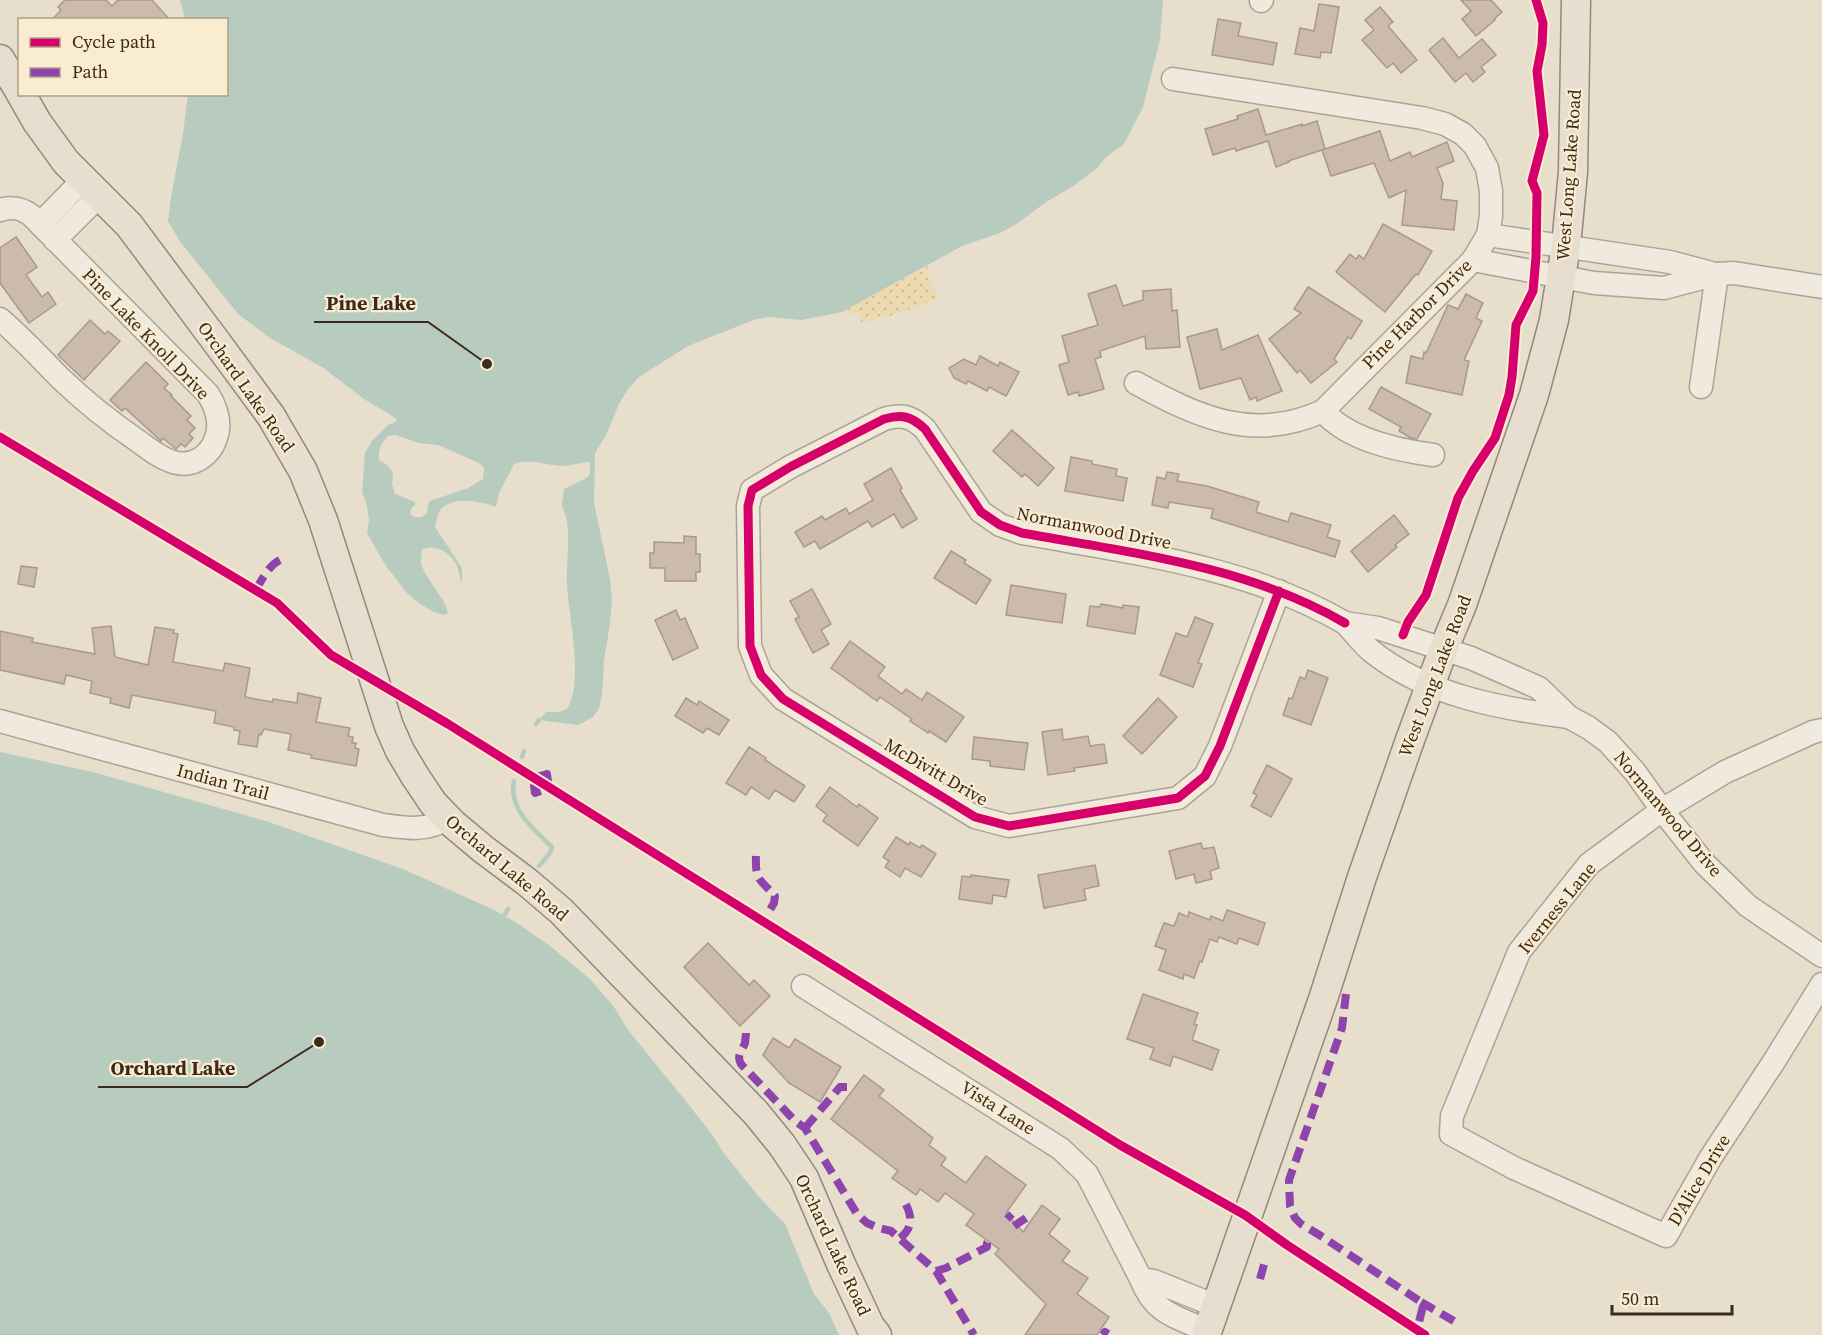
<svg xmlns="http://www.w3.org/2000/svg" width="1822" height="1335" font-family="'Source Serif 4',serif">
<defs>
<pattern id="sand-dots" width="8" height="8" patternUnits="userSpaceOnUse" patternTransform="scale(1.5)"><rect width="8" height="8" fill="#eddab0"/><path d="M2 2h.1M6 6h.1" fill="none" stroke="#ccbb97" stroke-width="1.8" stroke-linecap="round"/></pattern>
</defs>
<rect width="100%" height="100%" fill="#e7decc"/>
<path fill="url(#sand-dots)" d="M927,266L930,272L927,276L939,298L897,314L862,323L858,314L842,312Z"/>
<g fill="#b7ccbf" fill-rule="evenodd">
<path d="M180,0H1163L1160,40L1143,107L1124,144L1106,157L1098,167L1075,185L1046,202L1018,223L1000,233L962,246L842,312L801,320L768,317L756,319L688,346L639,377L628,389L619,404L606,435L595,453L594,503L610,579L612,600L610,624L604,660L602,695L599,708L593,717L578,725L539,720L546,712H559L567,709C584,682 569,617 567,586C566,564 570,543 567,521C566,515 562,509 562,503C562,499 564,494 564,489L588,477L590,473V462C581,462 571,466 561,466C544,465 531,458 514,464L499,493L496,507C481,501 450,495 439,512C437,516 436,523 435,527L462,568V583C459,577 459,569 456,564C449,551 435,544 422,549L421,564L425,573L444,602L448,613L444,615L434,612L420,604L407,593L386,566L367,533L369,520L367,506L362,492L365,453L372,441L389,424L394,423L397,419L364,399L322,367L270,338L238,314L179,240L168,221L171,197L183,134L188,95L226,94V20L185,19ZM396,435L419,443L438,445L479,463L484,468L483,479L468,488L430,501L428,504L427,513C421,519 417,518 411,515C410,510 411,507 415,505V502L395,494L392,484L393,472L387,465L379,460C378,449 381,444 388,436Z"/>
<path d="M0,752L93,772L266,821L403,869L492,909L517,923L550,946L590,979L614,1007L628,1030L689,1105L713,1136L723,1152L759,1197L785,1224L814,1294L829,1313L839,1335H0Z"/>
</g>
<g fill="none" stroke-linecap="round" stroke-linejoin="round">
<g stroke="#b7ccbf" stroke-width="4.5">
<path d="M536,724L539,720"/>
<path d="M522,757L524,751"/>
<path d="M514,781C508,809 534,830 552,847L550,853L539,866"/>
<path d="M504,916L508,909"/>
</g>
</g>
<g fill="#ccbbac" stroke="#a8998b" stroke-width="1.5">
<path d="M65,0H106L112,6L118,0H152L170,20H52L61,10L58,7Z"/>
<path d="M1461,0H1491L1502,12L1494,19L1495,20L1476,36L1462,19L1471,11Z"/>
<path d="M1319,4L1339,7L1331,53L1321,52L1320,58L1295,54L1300,28L1314,31Z"/>
<path d="M1380,7L1393,22L1388,26L1417,60L1401,73L1393,63L1387,68L1362,40L1374,30L1365,20Z"/>
<path d="M1218,19L1241,23L1238,36L1277,43L1273,65L1212,55Z"/>
<path d="M1443,38L1459,58L1482,39L1496,55L1481,67L1485,72L1473,82L1466,73L1455,82L1429,50Z"/>
<path d="M1258,109L1266,135L1302,124V126L1317,121L1325,149L1288,161L1289,162L1276,167L1268,141L1236,151L1235,148L1213,155L1205,129L1238,119L1237,116Z"/>
<path d="M1380,131L1390,161L1410,152L1412,157L1447,142L1454,161L1437,168L1443,183L1441,199L1457,201L1454,230L1402,225L1406,190L1389,198L1374,163L1331,176L1322,150Z"/>
<path d="M1383,224L1432,251L1418,275L1416,274L1385,312L1336,272L1350,254L1356,259L1359,255L1364,259Z"/>
<path d="M16,237L37,267L26,275L42,297L48,292L56,304L29,323L0,283V248Z"/>
<path d="M1116,285L1123,306L1143,300V291L1171,289L1172,311L1177,310L1180,347L1146,349L1145,336L1100,351L1101,357L1095,359L1104,389L1079,396L1078,392L1068,395L1059,365L1069,362L1062,336L1098,325L1088,294Z"/>
<path d="M1308,287L1362,321L1351,339L1348,337L1334,359L1337,362L1311,383L1300,370L1297,373L1269,339L1301,313L1294,309Z"/>
<path d="M1466,294L1483,303L1476,318L1482,321L1464,360L1469,361L1462,395L1406,383L1411,356L1423,359L1424,352L1426,353L1448,305L1458,309Z"/>
<path d="M90,320L105,334L108,331L120,341L84,380L58,355Z"/>
<path d="M1217,329L1222,350L1258,335L1282,391L1257,401L1256,397L1250,400L1241,378L1200,389L1187,337Z"/>
<path d="M980,356L998,366L1000,362L1019,372L1006,396L989,387L987,391L968,381L966,384L954,378L949,368L964,359L976,365Z"/>
<path d="M146,362L168,384L164,388L172,395L171,396L191,416L187,420L195,428L189,434L193,438L185,447L181,444L176,449L163,438L161,441L125,408L122,411L110,400Z"/>
<path d="M1381,387L1431,414L1417,439L1411,438L1399,431L1401,427L1369,409Z"/>
<path d="M1012,430L1054,468L1038,486L1025,474L1022,477L993,451Z"/>
<path d="M1071,457L1092,461V464L1117,469L1116,476L1127,478L1123,501L1065,491Z"/>
<path d="M891,468L902,488L900,490L917,519L902,528L894,514L872,527L868,521L820,549L815,541L804,547L795,532L822,516L825,520L846,508L849,514L873,500L864,484Z"/>
<path d="M1167,472L1179,474L1177,481L1207,486L1259,502L1256,512L1288,522L1291,513L1331,525L1327,537L1340,541L1335,557L1211,518L1213,509L1169,502L1168,508L1152,505L1157,477L1165,479Z"/>
<path d="M1394,515L1409,534L1395,545L1397,547L1368,572L1351,551Z"/>
<path d="M684,536L696,537V554H700V572H696V581H665V568H650V553H654V542L684,543Z"/>
<path d="M951,551L966,560L964,563L991,580L976,604L934,578Z"/>
<path d="M21,566L37,568L34,587L18,584Z"/>
<path d="M1011,585L1066,594L1062,623L1006,615Z"/>
<path d="M812,589L831,624L821,630L829,644L813,653L795,619L799,617L790,601Z"/>
<path d="M1101,604L1123,608V605L1139,607L1135,634L1087,626L1090,606L1100,607Z"/>
<path d="M676,610L680,620L685,618L698,648L673,660L655,620Z"/>
<path d="M1195,617L1213,624L1198,663L1202,664L1193,687L1160,675L1176,633L1187,637Z"/>
<path d="M111,626L115,657L148,665L155,627L174,630L173,633L178,634L173,662L223,671L225,663L250,668L245,697L272,702L273,699L297,703L298,693L321,698L316,722L350,728L348,736L353,737L352,743H356L355,748L359,749L356,766L311,758L312,755L288,750L291,734L264,729L261,735L259,734L257,747L238,744L240,731L234,730V727L214,723L216,711L132,695L129,708L110,703L111,698L90,693L92,681L66,675L64,684L0,670V631L33,638L32,642L95,654L92,628Z"/>
<path d="M850,641L885,667L878,676L902,694L906,689L922,700L927,692L964,717L946,742L929,731L928,733L910,721L912,719L880,697L877,701L831,668Z"/>
<path d="M1308,670L1328,678L1311,725L1283,715L1289,698L1292,699L1300,677L1305,679Z"/>
<path d="M686,698L697,705L699,701L729,720L719,735L707,728L703,733L675,716Z"/>
<path d="M1158,698L1177,717L1142,754L1123,736Z"/>
<path d="M1062,729L1063,740L1088,736L1090,746L1104,744L1107,763L1074,768L1075,771L1048,775L1042,732Z"/>
<path d="M974,737L1028,743L1024,770L990,766V761L972,759Z"/>
<path d="M749,747L766,758L765,760L805,786L794,802L775,790L769,799L751,787L746,795L726,783Z"/>
<path d="M1267,765L1292,779L1271,817L1251,806L1257,795L1253,793Z"/>
<path d="M830,787L857,807L859,804L878,818L858,846L823,821L827,815L816,806Z"/>
<path d="M896,837L909,845L910,842L920,848L922,845L936,854L921,877L905,868L900,877L885,867L889,861L883,857Z"/>
<path d="M1201,843L1203,849L1214,847L1219,868L1210,871L1212,879L1196,883L1194,874L1176,879L1169,851Z"/>
<path d="M1095,865L1099,886L1084,889L1086,900L1044,908L1038,875Z"/>
<path d="M971,875L1009,880L1006,897L993,895L992,904L959,899L962,876L971,877Z"/>
<path d="M1227,910L1265,923L1258,945L1239,938L1237,944L1219,937L1217,942L1210,939L1202,962L1200,961L1194,978L1184,974L1183,979L1159,970L1166,950L1155,946L1164,923L1174,926L1179,913L1188,917L1189,912L1210,920L1211,916L1223,921Z"/>
<path d="M708,943L749,985L754,980L770,996L740,1026L684,967Z"/>
<path d="M1143,994L1198,1013L1194,1024L1197,1025L1192,1040L1219,1050L1212,1070L1173,1056L1170,1066L1150,1059L1154,1048L1127,1039Z"/>
<path d="M773,1038L789,1048L795,1039L841,1067L820,1102L789,1083L763,1055Z"/>
<path d="M864,1075L884,1090L879,1096L933,1138L929,1145L946,1158L941,1165L966,1183L986,1156L1026,1185L1006,1213L1023,1232L1042,1205L1060,1219L1049,1234L1070,1251L1062,1261L1088,1278L1077,1294L1109,1317L1097,1335H1025L1046,1304L995,1254L999,1249L966,1225L974,1214L945,1193L938,1202L920,1189L916,1195L892,1178L898,1171L831,1119Z"/>
</g>
<g fill="none" stroke-linecap="round" stroke-linejoin="round">
<g stroke="#aca395" stroke-width="25">
<g id="minor">
<path d="M1261,1L1262,0"/>
<path d="M0,210C13,206 22,208 32,216L208,394C216,407 222,422 216,438C210,456 193,468 173,462C160,458 149,449 138,441C110,422 83,400 59,377C40,357 21,337 0,319"/>
<path d="M40,224L84,179"/>
<path d="M1488,235L1670,262L1715,274"/>
<path d="M55,240L100,195"/>
<path d="M1473,260L1594,283L1664,288L1717,274L1734,273L1822,287"/>
<path d="M1136,383C1198,417 1253,443 1323,411L1473,260L1488,235L1491,216V191L1487,168L1475,146L1463,134L1445,124L1422,118L1173,79"/>
<path d="M1701,387L1717,274"/>
<path d="M1323,411C1348,440 1396,450 1433,455"/>
<path d="M1279,591L1220,746L1205,776L1178,798L1009,826L975,817L783,699L761,675L750,646L748,506L752,490L790,467L884,419C902,414 911,416 925,429L981,512L1000,525L1022,533C1132,553 1247,566 1345,623"/>
<path d="M1345,623L1378,628L1471,658L1539,688L1569,717C1501,709 1425,695 1370,650C1361,642 1353,631 1345,623Z"/>
<path d="M1569,717L1589,728L1608,742L1635,772L1662,810L1704,863L1748,906L1822,956"/>
<path d="M0,721L383,825C404,828 429,832 447,818"/>
<path d="M1822,730L1813,732L1725,772L1662,810L1589,864L1519,952L1452,1116L1451,1134L1514,1168L1666,1236L1711,1157L1773,1063L1822,984"/>
<path d="M803,986L1061,1149L1087,1174L1141,1279"/>
<path d="M1208,1331C1177,1317 1154,1314 1141,1279L1154,1281L1216,1306"/>
</g>
</g>
<g stroke="#92887c" stroke-width="31">
<g id="major">
<path d="M0,59L20,92"/>
<path d="M21,94L37,122L66,162L129,225L215,340L271,416L303,471L323,520L389,726L400,751L415,776L433,803L452,823L483,849L527,882L561,911L756,1113L782,1145L804,1178L841,1264L870,1326L877,1335"/>
<path d="M1206,1335L1324,996L1362,877L1410,740L1444,648L1462,605L1534,395L1554,320L1566,246L1573,172L1576,0"/>
</g>
</g>
<use href="#minor" stroke="#efe9de" stroke-width="22"/>
<use href="#major" stroke="#e7decf" stroke-width="28"/>
<g stroke="#8e44ad" stroke-width="8" stroke-dasharray="15 8" stroke-linecap="butt">
<path d="M256,589C264,577 270,562 285,558"/>
<path d="M547,774L549,788L535,793L533,778Z"/>
<path d="M756,856C755,881 760,879 775,896L774,903L763,922"/>
<path d="M1346,994L1342,1028L1289,1180L1290,1206L1295,1218L1301,1224L1321,1236L1421,1302L1423,1306L1417,1330"/>
<path d="M746,1033C746,1034 745,1042 745,1043C742,1051 736,1055 741,1064L795,1121L805,1128L857,1214L867,1223L879,1228L891,1231L936,1271L974,1335"/>
<path d="M805,1128L840,1087H847"/>
<path d="M1007,1219L1012,1214"/>
<path d="M1014,1226L1026,1218"/>
<path d="M900,1238C914,1227 912,1215 904,1201"/>
<path d="M936,1271L946,1268L987,1247V1243L992,1237"/>
<path d="M1260,1279L1265,1261"/>
<path d="M1421,1302L1454,1321"/>
<path d="M1103,1335L1105,1332L1108,1334"/>
</g>
<g stroke="#faecd1" stroke-width="13">
<g id="cycleway">
<path d="M0,437L277,603L331,655L448,724L1120,1145L1245,1215L1287,1245L1425,1335"/>
<path d="M1279,591L1220,746L1205,776L1178,798L1009,826L975,817L783,699L761,675L750,646L748,506L752,490L790,467L884,419C902,414 911,416 925,429L981,512L1000,525L1022,533C1132,553 1247,566 1345,623"/>
<path d="M1403,635L1408,622L1426,595L1458,498L1473,471L1495,438L1509,395L1512,377L1516,325L1533,291L1536,257L1537,193L1532,181L1544,135L1537,71L1542,45L1543,23L1536,0"/>
</g>
</g>
<use href="#cycleway" stroke="#d6006c" stroke-width="9"/>
</g>
<g text-anchor="middle" stroke-width="4.5" stroke-linejoin="round" paint-order="stroke">
<g font-size="18" fill="#3c2a1c" stroke="#faecd1">
<text transform="translate(1569 175) rotate(-86)" y="6">West Long Lake Road</text>
<text transform="translate(1417 314) rotate(-45)" y="6">Pine Harbor Drive</text>
<text transform="translate(146 334) rotate(46)" y="6">Pine Lake Knoll Drive</text>
<text transform="translate(246 387) rotate(55)" y="6">Orchard Lake Road</text>
<text transform="translate(1094 528) rotate(11)" y="6">Normanwood Drive</text>
<text transform="translate(1435 676) rotate(-69)" y="6">West Long Lake Road</text>
<text transform="translate(936 772) rotate(30)" y="6">McDivitt Drive</text>
<text transform="translate(223 782) rotate(15)" y="6">Indian Trail</text>
<text transform="translate(1668 814) rotate(50)" y="6">Normanwood Drive</text>
<text transform="translate(507 868) rotate(40)" y="6">Orchard Lake Road</text>
<text transform="translate(1557 908) rotate(-51)" y="6">Iverness Lane</text>
<text transform="translate(998 1108) rotate(32)" y="6">Vista Lane</text>
<text transform="translate(1699 1180) rotate(-59)" y="6">D'Alice Drive</text>
<text transform="translate(833 1245) rotate(65)" y="6">Orchard Lake Road</text>
</g>
</g>
<path fill="none" stroke="#3c2a1c" stroke-width="2" d="M487 364L428 322H314M319 1042L247 1087H98"/>
<g fill="#3c2a1c" stroke="#faecd1" stroke-width="2">
<circle cx="487" cy="364" r="6"/>
<circle cx="319" cy="1042" r="6"/>
</g>
<g font-size="20" text-anchor="middle" font-weight="bold" fill="#3c2a1c" stroke="#faecd1" stroke-width="4.5" stroke-linejoin="round" paint-order="stroke">
<text x="371" y="310">Pine Lake</text>
<text x="173" y="1075">Orchard Lake</text>
</g>
<rect x="18" y="18" width="210" height="78" fill="#faecd1" stroke="#ae9e89" stroke-width="1.5"/>
<rect x="30" y="38" width="30" height="9" fill="#d6006c" stroke="#ae9e89" stroke-width="1.5"/>
<text x="72" y="48" font-size="18" fill="#3c2a1c">Cycle path</text>
<rect x="30" y="68" width="30" height="9" fill="#8e44ad" stroke="#ae9e89" stroke-width="1.5"/>
<text x="72" y="78" font-size="18" fill="#3c2a1c">Path</text>
<path d="M1612 1305v9h120v-9" fill="none" stroke="#3c2a1c" stroke-width="3"/>
<text x="1621" y="1305" font-size="18" fill="#3c2a1c" stroke="#faecd1" stroke-width="4.5" paint-order="stroke">50 m</text>
</svg>
